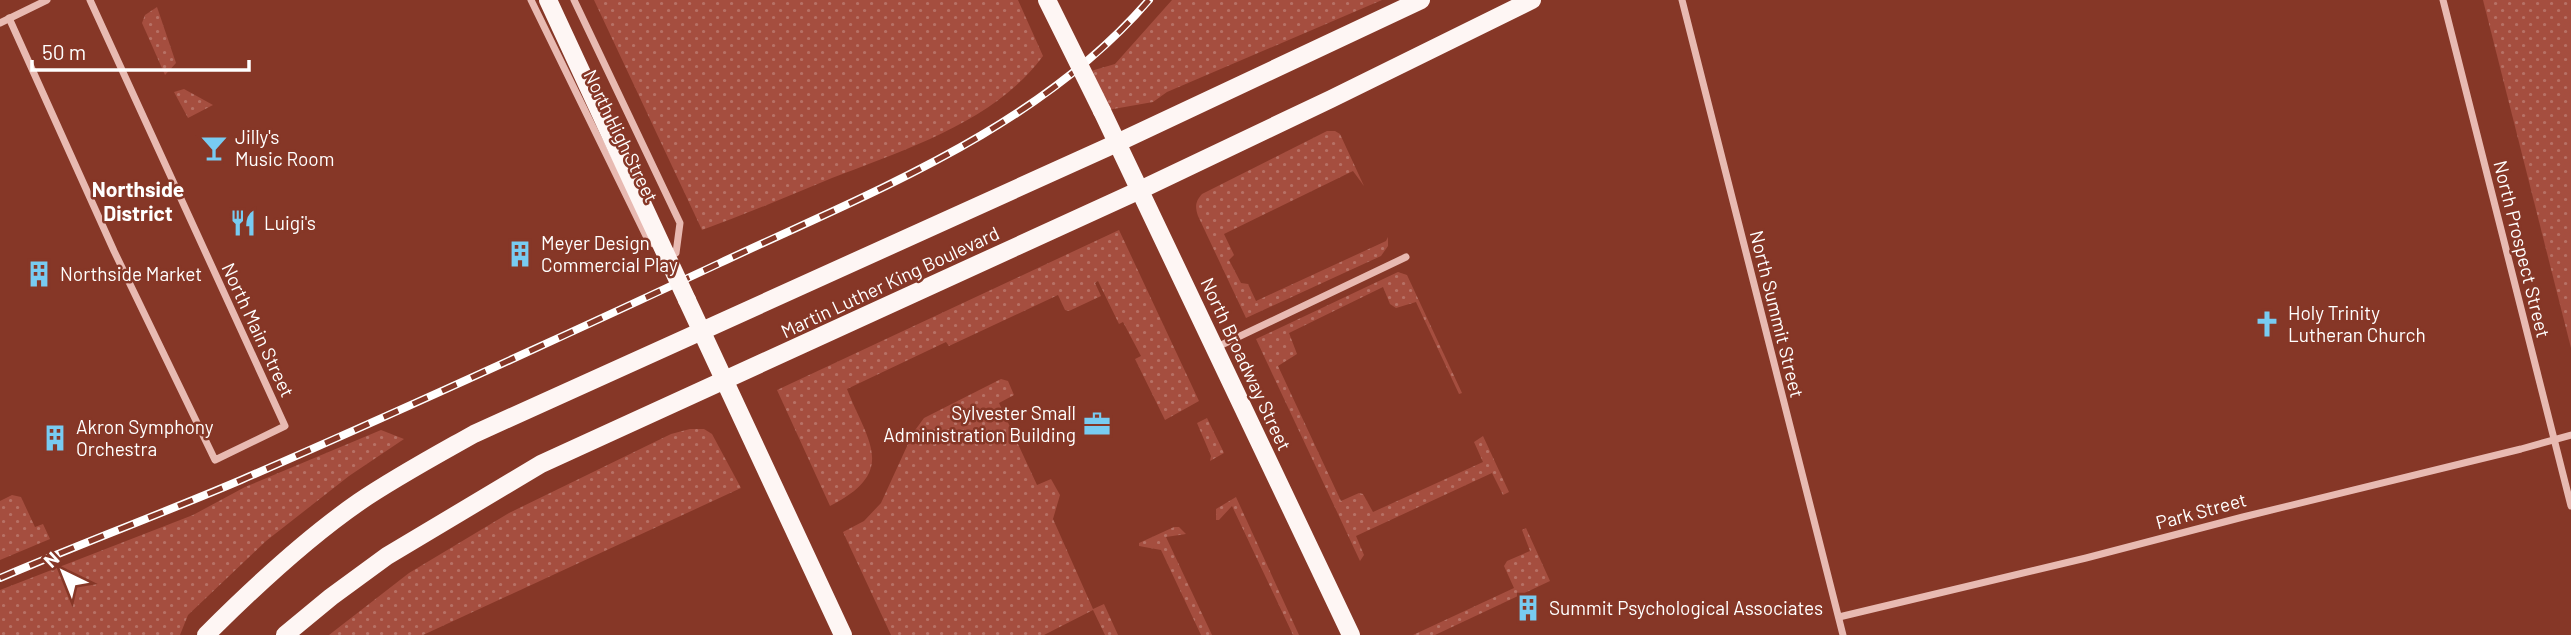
<svg xmlns="http://www.w3.org/2000/svg" width="2571" height="635" font-family="Barlow,sans-serif">
<defs>
<pattern id="green-dots" width="8" height="8" patternUnits="userSpaceOnUse" patternTransform="scale(1.75)"><rect width="8" height="8" fill="#a54e3f"/><path d="M2 2h.1M6 6h.1" fill="none" stroke="#b77165" stroke-width="1.8" stroke-linecap="round"/></pattern>
</defs>
<rect width="100%" height="100%" fill="#863727"/>
<g fill="url(#green-dots)">
<path d="M594,0H1018L1043,56C994,122 906,149 832,178C789,196 746,214 702,230Z"/>
<path d="M1172,0H1382L1167,92L1153,102L1102,111L1084,73L1115,64Z"/>
<path d="M2483,0H2571V348Z"/>
<path d="M157,7L176,63L165,75L142,23L145,15Z"/>
<path d="M184,89L213,105L188,118L174,92Z"/>
<path d="M1327,131H1335L1340,134L1364,186L1353,171L1224,234L1234,255L1229,260L1241,283L1248,284L1256,301L1386,241L1388,237V246L1381,256L1246,318L1198,216C1195,207 1195,202 1202,194Z"/>
<path d="M1119,230L1199,401L1165,420L1135,359L1141,356L1123,322L1119,324L1098,281L1095,283L1101,296L1069,311L1065,310L1058,295L949,346L946,342L847,389C867,441 899,471 830,506L777,390Z"/>
<path d="M1398,272L1407,275L1462,393L1459,394L1416,302L1396,308L1390,304L1383,287L1289,333L1297,354L1278,366L1341,501L1359,493L1363,494L1373,512L1483,462L1474,442L1483,436L1509,492L1503,495L1492,473L1356,536L1364,555L1360,561L1256,339Z"/>
<path d="M1001,379L1008,381L1014,395L999,403L1037,485L1051,479L1060,495L1053,519L1093,609L1104,604L1118,635H1105L1093,610L1044,635H891L843,532L864,521L881,503L913,433L924,418Z"/>
<path d="M1207,418L1224,453L1210,461L1211,456L1197,423Z"/>
<path d="M690,429H704L712,434L741,488L423,635H329L409,573L509,513L671,434Z"/>
<path d="M381,430L404,439L349,476L266,541L188,615L180,635H0V590L193,515L245,487Z"/>
<path d="M12,495L21,497L35,527L43,524L50,539L0,560V501Z"/>
<path d="M1236,497L1299,635H1293L1232,506L1219,520H1216V509Z"/>
<path d="M1174,527H1179L1186,534L1166,537L1212,635H1201L1161,550L1139,546V543Z"/>
<path d="M1526,528L1550,581L1435,635H1413L1514,588L1504,566L1507,561L1530,551L1522,530Z"/>
</g>
<g fill="none" stroke-linecap="round" stroke-linejoin="round">
<g stroke="#e8bab2" stroke-width="7">
<path d="M531,0L649,242L676,253L680,223L574,0"/>
<path d="M1682,0L1843,635"/>
<path d="M2443,0L2571,506"/>
<path d="M9,18L114,251L215,460L285,426L90,0"/>
<path d="M0,23L47,0"/>
<path d="M1215,348L1406,257"/>
<path d="M1839,617L2086,558L2243,517L2521,449L2571,435"/>
</g>
<g stroke="#fef6f4" stroke-width="18">
<path d="M1102,111L1351,635"/>
<path d="M687,300L843,635"/>
<path d="M206,635C253,588 304,540 359,502C396,477 435,456 474,434L1117,143L1421,0"/>
<path d="M285,635L331,597L387,556L541,464L1140,190L1331,99L1532,0"/>
</g>
<g stroke="#fff" stroke-width="8">
<path id="rail" d="M0,578C80,544 161,514 241,480C402,410 562,337 720,263C871,192 1038,129 1149,0"/>
</g>
<use href="#rail" stroke="#863727" stroke-width="5" stroke-dasharray="16" stroke-linecap="butt"/>
<g stroke="#fef6f4" stroke-width="18">
<path d="M548,0L687,300"/>
<path d="M1047,0L1102,111"/>
</g>
</g>
<defs>
<g id="bar-bare" transform="scale(2.1)"><path d="M-6-5H6L.8 .8V4.5H3.5V6h-7V4.5H-.8V.8Z" fill="#78cbf1" stroke="#863727" stroke-width="2.5" paint-order="stroke"/></g>
<g id="restaurant-bare" transform="scale(2.1)"><path d="M-5-6h1v4h1v-4h1v4h1v-4h1v5L-1.5 .5V6h-2V.5L-5-1ZM5-6V6H3V1.5H1.5Q1.5-4 5-6Z" fill="#78cbf1" stroke="#863727" stroke-width="2.5" paint-order="stroke"/></g>
<g id="building-bare" transform="scale(2.1)"><path d="M-4-6H4V6H1V3H-1V6H-4ZM-2.5-4.3h1.7v1.8h-1.7ZM.8-4.3h1.7v1.8H.8ZM-2.5-1h1.7V.8h-1.7ZM.8-1h1.7V.8H.8Z" fill="#78cbf1" stroke="#863727" stroke-width="2.5" paint-order="stroke"/></g>
<g id="church-bare" transform="scale(2.1)"><path d="M-1.2-6h2.4v3.5h3.3v2.4h-3.3V6h-2.4V-.1h-3.3v-2.4h3.3Z" fill="#78cbf1" stroke="#863727" stroke-width="2.5" paint-order="stroke"/></g>
<g id="office-bare" transform="scale(2.1)"><path d="M-6-3h4V-5.5h4V-3h4V5H-6ZM-1-4.5V-3h2v-1.5ZM-6 0V1H6V0Z" fill="#78cbf1" stroke="#863727" stroke-width="2.5" paint-order="stroke"/></g>
</defs>
<g fill-rule="evenodd">
<use href="#bar-bare" x="214" y="148"/>
<use href="#restaurant-bare" x="243" y="223"/>
<use href="#building-bare" x="520" y="254"/>
<use href="#building-bare" x="39" y="274"/>
<use href="#church-bare" x="2267" y="324"/>
<use href="#office-bare" x="1097" y="424"/>
<use href="#building-bare" x="55" y="438"/>
<use href="#building-bare" x="1528" y="608"/>
</g>
<g text-anchor="middle" stroke-width="5" stroke-linejoin="round" paint-order="stroke">
<g font-size="19" fill="#fff" stroke="#863727">
<text transform="translate(621 136) rotate(64)" y="7">North High Street</text>
<text transform="translate(2522 249) rotate(76)" y="7">North Prospect Street</text>
<text transform="translate(890 282) rotate(-25)" y="7">Martin Luther King Boulevard</text>
<text transform="translate(1777 314) rotate(76)" y="7">North Summit Street</text>
<text transform="translate(258 330) rotate(65)" y="7">North Main Street</text>
<text transform="translate(1246 364) rotate(65)" y="7">North Broadway Street</text>
<text transform="translate(2201 511) rotate(-15)" y="7">Park Street</text>
</g>
<g font-size="19" fill="#fff" stroke="#863727" text-anchor="start">
<text x="235" y="144">Jilly's<tspan x="235" dy="22">Music Room</tspan></text>
<text x="264" y="230">Luigi's</text>
<text x="541" y="250">Meyer Design<tspan x="541" dy="22">Commercial Play</tspan></text>
<text x="60" y="281">Northside Market</text>
<text x="2288" y="320">Holy Trinity<tspan x="2288" dy="22">Lutheran Church</tspan></text>
<text x="1076" y="420" text-anchor="end">Sylvester Small<tspan x="1076" dy="22">Administration Building</tspan></text>
<text x="76" y="434">Akron Symphony<tspan x="76" dy="22">Orchestra</tspan></text>
<text x="1549" y="615">Summit Psychological Associates</text>
</g>
<g font-size="21" font-weight="bold" fill="#fff" stroke="#863727">
<text x="138" y="197">Northside<tspan x="138" dy="24">District</tspan></text>
</g>
</g>
<g transform="translate(63 572) rotate(317)" stroke="#863727" stroke-width="5" paint-order="stroke">
<path d="M0-5L12 26L0 18L-12 26Z" fill="#ffffff"/>
<text y="-10" font-size="19" font-weight="bold" text-anchor="middle" fill="#ffffff">N</text>
</g>
<path d="M32 60v10h217v-10" fill="none" stroke="#ffffff" stroke-width="3.5"/>
<text x="42" y="60" font-size="21" fill="#ffffff" stroke="#863727" stroke-width="5" paint-order="stroke">50 m</text>
</svg>
